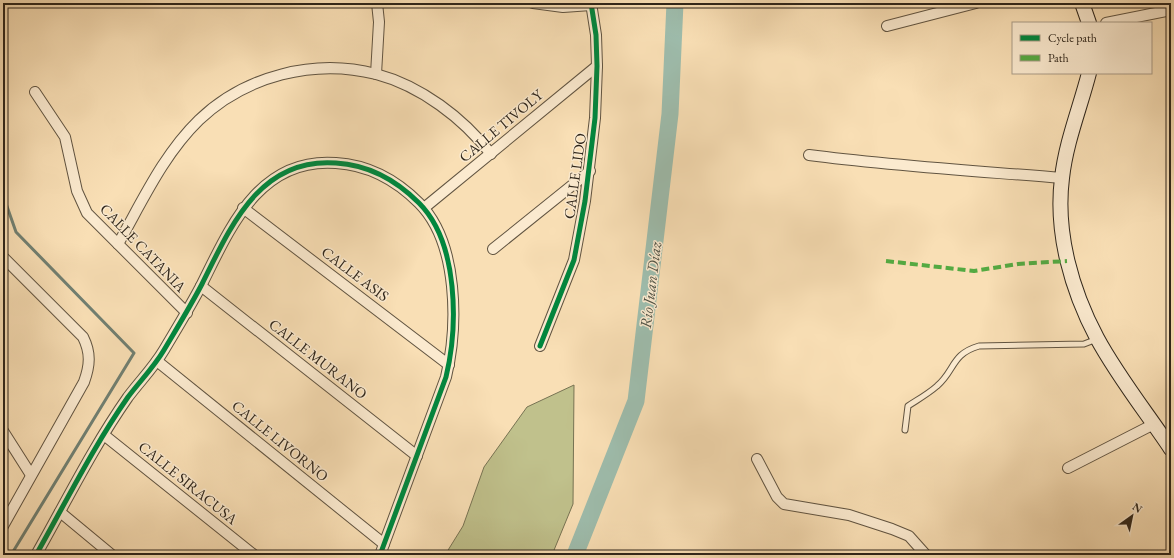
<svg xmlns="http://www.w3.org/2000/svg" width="1174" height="558" font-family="'EB Garamond',serif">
<rect width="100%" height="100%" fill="#f9dfb5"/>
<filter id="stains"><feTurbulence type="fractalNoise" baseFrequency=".005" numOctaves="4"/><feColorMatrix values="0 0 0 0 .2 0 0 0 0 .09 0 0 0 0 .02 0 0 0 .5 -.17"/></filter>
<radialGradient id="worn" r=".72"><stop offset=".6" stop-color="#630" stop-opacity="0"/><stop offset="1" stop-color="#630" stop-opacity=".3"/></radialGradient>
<path fill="#c0c18c" stroke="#777353" d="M574,385L573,504L552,555H445L463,526L484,467L527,407Z"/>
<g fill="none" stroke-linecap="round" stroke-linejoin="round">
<path stroke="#718072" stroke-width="3" d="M3,195L16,232L134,353L11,555"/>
<path stroke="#9ebdad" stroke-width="17" d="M575,555L636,401L670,114L675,3"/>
<g stroke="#615441" stroke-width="7">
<path id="service" d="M905,430L908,406C917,400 928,394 937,386C955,371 951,354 979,346L1084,344L1097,339"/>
</g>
<g stroke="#615441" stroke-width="12">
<g id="minor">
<path d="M533,3L563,7L591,5"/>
<path d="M1106,23L1171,10"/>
<path d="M887,26L976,3"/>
<path d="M376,74L379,22L377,3"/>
<path d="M35,92L65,137L77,191L87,213L187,313"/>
<path d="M809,155C893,166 977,171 1062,178"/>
<path d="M243,208L449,365"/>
<path d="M424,208L597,66"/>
<path d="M118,244C142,202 163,155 199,120C245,76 314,58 376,74C421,86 463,118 491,154"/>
<path d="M493,249L590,171"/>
<path d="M3,257L83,337C91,353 90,365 84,382L3,526"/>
<path d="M201,286L417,456"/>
<path d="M540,346L574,260L585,201L595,118L597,66L596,35L591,3"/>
<path d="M157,361L384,544"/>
<path d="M3,431L31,475"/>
<path d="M104,435L254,555"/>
<path d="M757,459L777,497L784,504L849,515L892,529L909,536L926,555"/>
<path d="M1068,468L1154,424"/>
<path d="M60,512L112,555"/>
<path d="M36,555C66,502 93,447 128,397C140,381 154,367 164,350C177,328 190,307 202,284C230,228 259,157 336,163C369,165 396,180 419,203C459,243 458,327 446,377L380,555"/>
</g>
</g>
<g stroke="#2e251a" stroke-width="16">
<g id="secondary">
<path d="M1082,3L1089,23"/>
<path d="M1089,73C1080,108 1066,142 1062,178C1055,233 1072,291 1097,338C1118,377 1147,413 1171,449"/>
</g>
</g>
<use href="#service" stroke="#fbeacf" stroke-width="5"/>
<use href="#minor" stroke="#fbeacf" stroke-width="10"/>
<use href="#secondary" stroke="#fbeacf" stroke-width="14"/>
<path stroke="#54aa42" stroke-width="4" stroke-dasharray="8 4" stroke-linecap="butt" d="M886,261L974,271L1018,264L1067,261"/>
<g stroke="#fbeacf" stroke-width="8">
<g id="cycleway">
<path d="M540,346L574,260L585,201L595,118L597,66L596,35L591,3"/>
<path d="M36,555C66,502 93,447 128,397C140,381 154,367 164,350C177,328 190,307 202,284C230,228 259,157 336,163C369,165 396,180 419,203C459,243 458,327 446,377L380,555"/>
</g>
</g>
<use href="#cycleway" stroke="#00873e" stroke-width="5"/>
</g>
<g text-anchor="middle" stroke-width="3" stroke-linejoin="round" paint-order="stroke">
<g font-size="15" fill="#2e251a" stroke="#fbeacf">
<text transform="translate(501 126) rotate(-40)" y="5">CALLE TIVOLY</text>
<text transform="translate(575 176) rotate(-82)" y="5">CALLE LIDO</text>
<text transform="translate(143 248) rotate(46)" y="5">CALLE CATANIA</text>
<text transform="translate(355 274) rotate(37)" y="5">CALLE ASIS</text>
<text transform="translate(318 359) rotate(38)" y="5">CALLE MURANO</text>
<text transform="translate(280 441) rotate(39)" y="5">CALLE LIVORNO</text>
<text transform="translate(188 483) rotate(39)" y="5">CALLE SIRACUSA</text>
</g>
<g font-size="16" font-style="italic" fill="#505346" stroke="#fbeacf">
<text transform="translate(650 285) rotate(-83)" y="6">Río Juan Díaz</text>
</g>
</g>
<rect width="1174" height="558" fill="none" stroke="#f9dfb5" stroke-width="16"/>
<rect x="4" y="4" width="1166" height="550" fill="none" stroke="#2e251a" stroke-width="2"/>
<rect x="8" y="8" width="1158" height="542" fill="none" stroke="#2e251a"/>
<rect x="1012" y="22" width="140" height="52" fill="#fbeacf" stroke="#a99b87"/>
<rect x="1020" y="35" width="20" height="6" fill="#00873e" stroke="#a99b87"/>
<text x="1048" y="42" font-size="12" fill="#2e251a">Cycle path</text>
<rect x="1020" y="55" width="20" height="6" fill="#54aa42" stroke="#a99b87"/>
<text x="1048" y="62" font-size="12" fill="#2e251a">Path</text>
<g transform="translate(1132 516) rotate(33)" stroke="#fbeacf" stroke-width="3" paint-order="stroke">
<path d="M0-3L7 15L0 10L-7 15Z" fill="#2e251a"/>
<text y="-6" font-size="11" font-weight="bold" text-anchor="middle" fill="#2e251a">N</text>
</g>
<rect width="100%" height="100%" filter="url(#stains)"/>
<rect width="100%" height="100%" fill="url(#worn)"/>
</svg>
